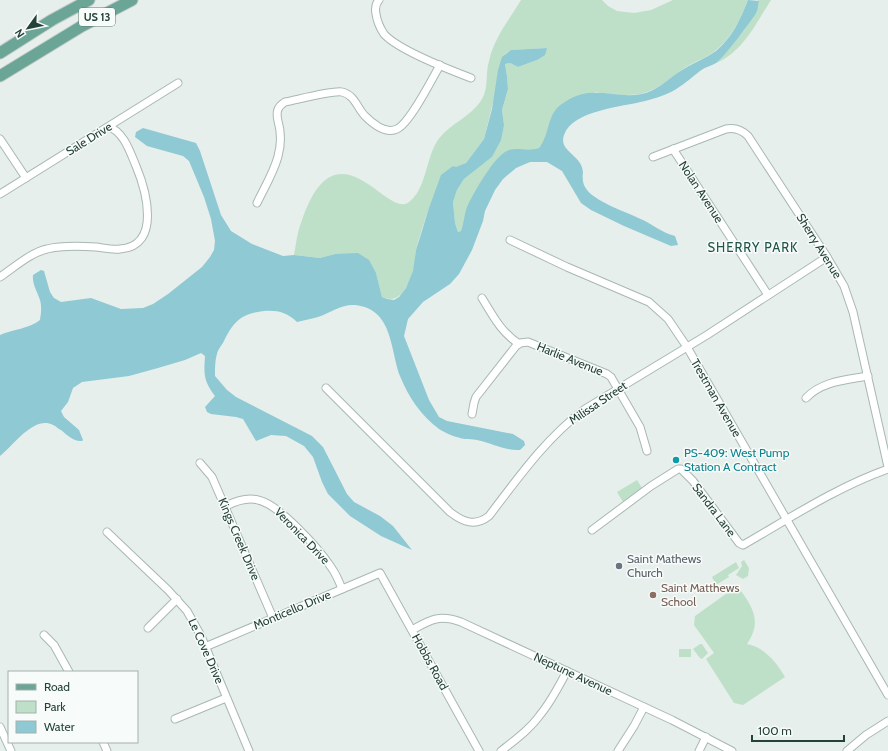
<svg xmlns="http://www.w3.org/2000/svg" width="888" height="751" font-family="Cabin,sans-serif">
<rect width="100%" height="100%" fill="#e6efeb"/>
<g fill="#bfe0c8">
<path d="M521,0H602L608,6L617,11L634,13L651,10L673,0H748C741,18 731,39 715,51C706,58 693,62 683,69C671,78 658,89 644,93C633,97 606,94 595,92L539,148L531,151L519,149L465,214V220L461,231L458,232L455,223L453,202L457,190L464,179L492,157L504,125L502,110L508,89L507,76L505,64L510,63L518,67L537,60L547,48L511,50L505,54L484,139L466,163L456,168L453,166C445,180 434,194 429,209C424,222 419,237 416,250C415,257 415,265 413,272C408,286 400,305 382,297L376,273L335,254L320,258L294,255C296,245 297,233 301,223C336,116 387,220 409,202C425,190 426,162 435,145C445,125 471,118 482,99C489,87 485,74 489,61C494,38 509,20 521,0Z"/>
<path d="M757,0H771C756,23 743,52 716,63C731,46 754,23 759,1Z"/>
<path d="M637,480L642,488L623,502L617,492Z"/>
<path d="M744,560L749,568L748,576L743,579L736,575L742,566L741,562Z"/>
<path d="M736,562L739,568L728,575L729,577L716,585L712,577Z"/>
<path d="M737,586C752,605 763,621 747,644C764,647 777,663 785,677L743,705L734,703L706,659L714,653L694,625L695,616Z"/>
<path d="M700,644H702L708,653L702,659L700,658L693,649Z"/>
<rect x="679" y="649" width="12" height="8"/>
</g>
<path fill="#8ec9d4" d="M748,0L759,1C758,5 758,9 756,13C750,23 725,56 716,63C711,66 705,67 700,71C691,78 681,87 671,92C663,96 653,99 645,101C622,107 573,110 564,135C558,152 583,155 583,173C582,177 583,184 585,187C592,201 629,213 643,220C655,226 661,232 675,236L678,245L671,246L624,226L591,210L581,203L562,171L547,162H530L516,168L503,179L495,190L485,211L483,221L472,250L459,274L450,284L423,302L408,319L404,336L429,400L439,417L447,421L513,434L524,441L525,445L520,450C505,451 492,443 477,440C473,439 469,439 465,439C457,438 445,433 439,429C421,416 408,396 400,376C390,349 393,309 355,305C342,304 330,313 318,317C312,319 304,320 297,322C287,312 277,310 264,311C241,314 234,321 224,341C222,345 218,349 217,354C215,360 215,369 215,376L227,390L236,397L312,436L323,447L347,494L354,502L380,516L393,526L412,550L381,536L350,516L328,494L322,482L313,457L304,446L286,436L271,435L256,441L243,419L236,417L211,414L207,412L205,407L215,396C203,380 204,374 205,356L201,353L185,360L158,368L129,376L82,382L73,388L68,402L61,411L64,417L79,430L83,440L82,441C74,442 67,435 61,430C58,429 56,426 53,425C34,415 13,446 0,456V335C13,329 29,329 40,320C41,313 42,307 40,300C37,291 32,284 33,275L41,270L44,271L50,292L54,298L61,302L91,298L121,309L143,308L153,304L168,294L202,267L210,257L214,250L215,241L211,219L204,197L189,161L183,156L147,146L135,137L136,132L143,128L196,143L200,151L221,215L231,231L252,244L283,256L294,255L320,258L335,254L358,253L369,260L376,273L382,297L387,299L394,300L399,297L406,288L413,271L416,250L429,208L441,175L453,166L456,167L466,163L484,139L492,109L498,70L502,57L511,50L547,48L545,55L537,60L518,67L510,63L505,64L507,76L508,89L502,110L504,125L501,140L492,157L464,179L457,190L453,202L455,223L458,232L461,231C464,223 464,215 467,207C473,194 495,154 509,150C520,147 527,152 539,148C549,136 547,118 558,107C561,104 565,102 568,100C593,85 616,99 642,94C654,92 669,79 679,72C690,64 705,59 716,51C732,38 741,18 748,0Z"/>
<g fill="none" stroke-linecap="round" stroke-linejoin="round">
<g stroke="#a8b8b2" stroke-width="9">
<g id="minor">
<path d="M379,0C375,4 375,9 376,14C377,21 380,28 384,34C398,50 450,70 471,78"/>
<path d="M0,139L26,178"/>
<path d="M673,149L768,295"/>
<path d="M653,157L726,129C735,127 742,130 748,136L827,257L844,286L853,312L888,467"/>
<path d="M0,194L178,83"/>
<path d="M257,203C270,176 287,152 278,121C276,112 277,107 285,102C296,100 334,90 342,92C355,95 357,108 365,116C373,124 386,134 397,129C410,123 432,79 440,65"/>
<path d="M510,240L567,267L649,302L668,319L687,347L888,695"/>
<path d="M0,277C15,267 30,253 47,249C62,245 81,246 96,247C104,248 112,250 120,249C162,246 146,190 136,166C130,152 124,132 109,127"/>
<path d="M482,298C493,316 501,332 519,344"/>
<path d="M326,388L450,512C463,522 475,527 489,516C518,478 546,438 585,409L707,335L827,257"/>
<path d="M806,398C822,381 846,380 868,376"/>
<path d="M472,414L474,403L476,397L516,346L520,343L528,342L607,374L611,377L640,427L647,451"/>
<path d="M200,463L212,477L273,618"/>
<path d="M226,506C236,501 247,497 258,500C279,504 319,549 331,567C336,574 339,581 342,589"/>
<path d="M592,530L651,486L678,469H681L693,481L739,543L743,545C790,518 837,487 888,469"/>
<path d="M107,532L168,590L187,611L201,636L249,751"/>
<path d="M148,628L177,599"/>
<path d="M412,630C430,620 439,614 461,622L672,720L732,751"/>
<path d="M44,635L54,645L69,672"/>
<path d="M205,647L380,573L479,751"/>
<path d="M175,719L226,698"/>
<path d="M0,727L11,751"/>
<path d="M103,742L107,751"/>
<path d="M501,751C515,740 530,729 540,715C551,702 559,686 567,671"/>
<path d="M618,751L634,726L644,707"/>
<path d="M699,751L706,737"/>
<path d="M847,751L866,735L888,721"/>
</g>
</g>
<g stroke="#c2cac8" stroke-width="13">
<g id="primary">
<path d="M0,53L52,20L89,0"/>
<path d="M0,76L82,26L132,0"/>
</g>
</g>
<use href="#minor" stroke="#fff" stroke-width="7"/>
<use href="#primary" stroke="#6aa596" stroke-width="11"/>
</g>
<circle fill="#0f9aa8" stroke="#f7fbf9" stroke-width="1.5" cx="676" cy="460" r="4"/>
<circle fill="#6b7280" stroke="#f7fbf9" stroke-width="1.5" cx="619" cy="566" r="4"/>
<circle fill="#8d6e63" stroke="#f7fbf9" stroke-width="1.5" cx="653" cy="595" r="4"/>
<g text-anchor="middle" stroke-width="3" stroke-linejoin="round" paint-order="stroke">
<rect fill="#f7fbf9" stroke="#637a73" stroke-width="1" x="79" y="8" width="36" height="18" rx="3"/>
<g font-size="11" font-weight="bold" fill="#24423a">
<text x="97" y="21">US 13</text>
</g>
<g font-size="12" fill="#24423a" stroke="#f7fbf9">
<text transform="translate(89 139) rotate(-32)" y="4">Sale Drive</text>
<text transform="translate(701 192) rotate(57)" y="4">Nolan Avenue</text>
<text transform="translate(819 246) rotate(58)" y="4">Sherry Avenue</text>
<text transform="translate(570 359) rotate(22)" y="4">Harlie Avenue</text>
<text transform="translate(716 398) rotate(60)" y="4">Trestman Avenue</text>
<text transform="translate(598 403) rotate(-34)" y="4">Milissa Street</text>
<text transform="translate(714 510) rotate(53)" y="4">Sandra Lane</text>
<text transform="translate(302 536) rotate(46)" y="4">Veronica Drive</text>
<text transform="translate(239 539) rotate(67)" y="4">Kings Creek Drive</text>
<text transform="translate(292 610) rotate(-23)" y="4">Monticello Drive</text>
<text transform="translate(206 651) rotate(66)" y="4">Le Cove Drive</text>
<text transform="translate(430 662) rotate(61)" y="4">Hobbs Road</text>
<text transform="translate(573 674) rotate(25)" y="4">Neptune Avenue</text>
</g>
<g font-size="12" fill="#0d838f" stroke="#f7fbf9" text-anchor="start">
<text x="684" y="457">PS-409: West Pump<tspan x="684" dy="14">Station A Contract</tspan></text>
</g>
<g font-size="12" fill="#5b616d" stroke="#f7fbf9" text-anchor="start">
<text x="627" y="563">Saint Mathews<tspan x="627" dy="14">Church</tspan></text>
</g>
<g font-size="12" fill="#785e54" stroke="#f7fbf9" text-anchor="start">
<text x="661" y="592">Saint Matthews<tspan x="661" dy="14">School</tspan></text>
</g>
<g font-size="13" letter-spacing="1" fill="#1f5548" stroke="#f7fbf9">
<text x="753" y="252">SHERRY PARK</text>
</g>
</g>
<rect x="8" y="671" width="130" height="72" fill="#f7fbf9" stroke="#a3b1ad"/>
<rect x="16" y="684" width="20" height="6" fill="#6aa596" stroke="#a3b1ad"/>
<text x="44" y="691" font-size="12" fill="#24423a">Road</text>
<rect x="16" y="701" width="20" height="12" fill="#bfe0c8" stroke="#a3b1ad"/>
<text x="44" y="711" font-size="12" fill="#24423a">Park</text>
<rect x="16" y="721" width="20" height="12" fill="#8ec9d4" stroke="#a3b1ad"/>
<text x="44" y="731" font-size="12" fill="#24423a">Water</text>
<g transform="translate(28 28) rotate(237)" stroke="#f7fbf9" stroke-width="3" paint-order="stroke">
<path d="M0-3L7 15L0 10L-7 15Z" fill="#24423a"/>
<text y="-6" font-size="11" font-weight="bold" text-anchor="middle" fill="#24423a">N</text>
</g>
<path d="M752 735v6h92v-6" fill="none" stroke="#24423a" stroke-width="2"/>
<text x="758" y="735" font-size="12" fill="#24423a" stroke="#f7fbf9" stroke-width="3" paint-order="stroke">100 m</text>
</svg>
